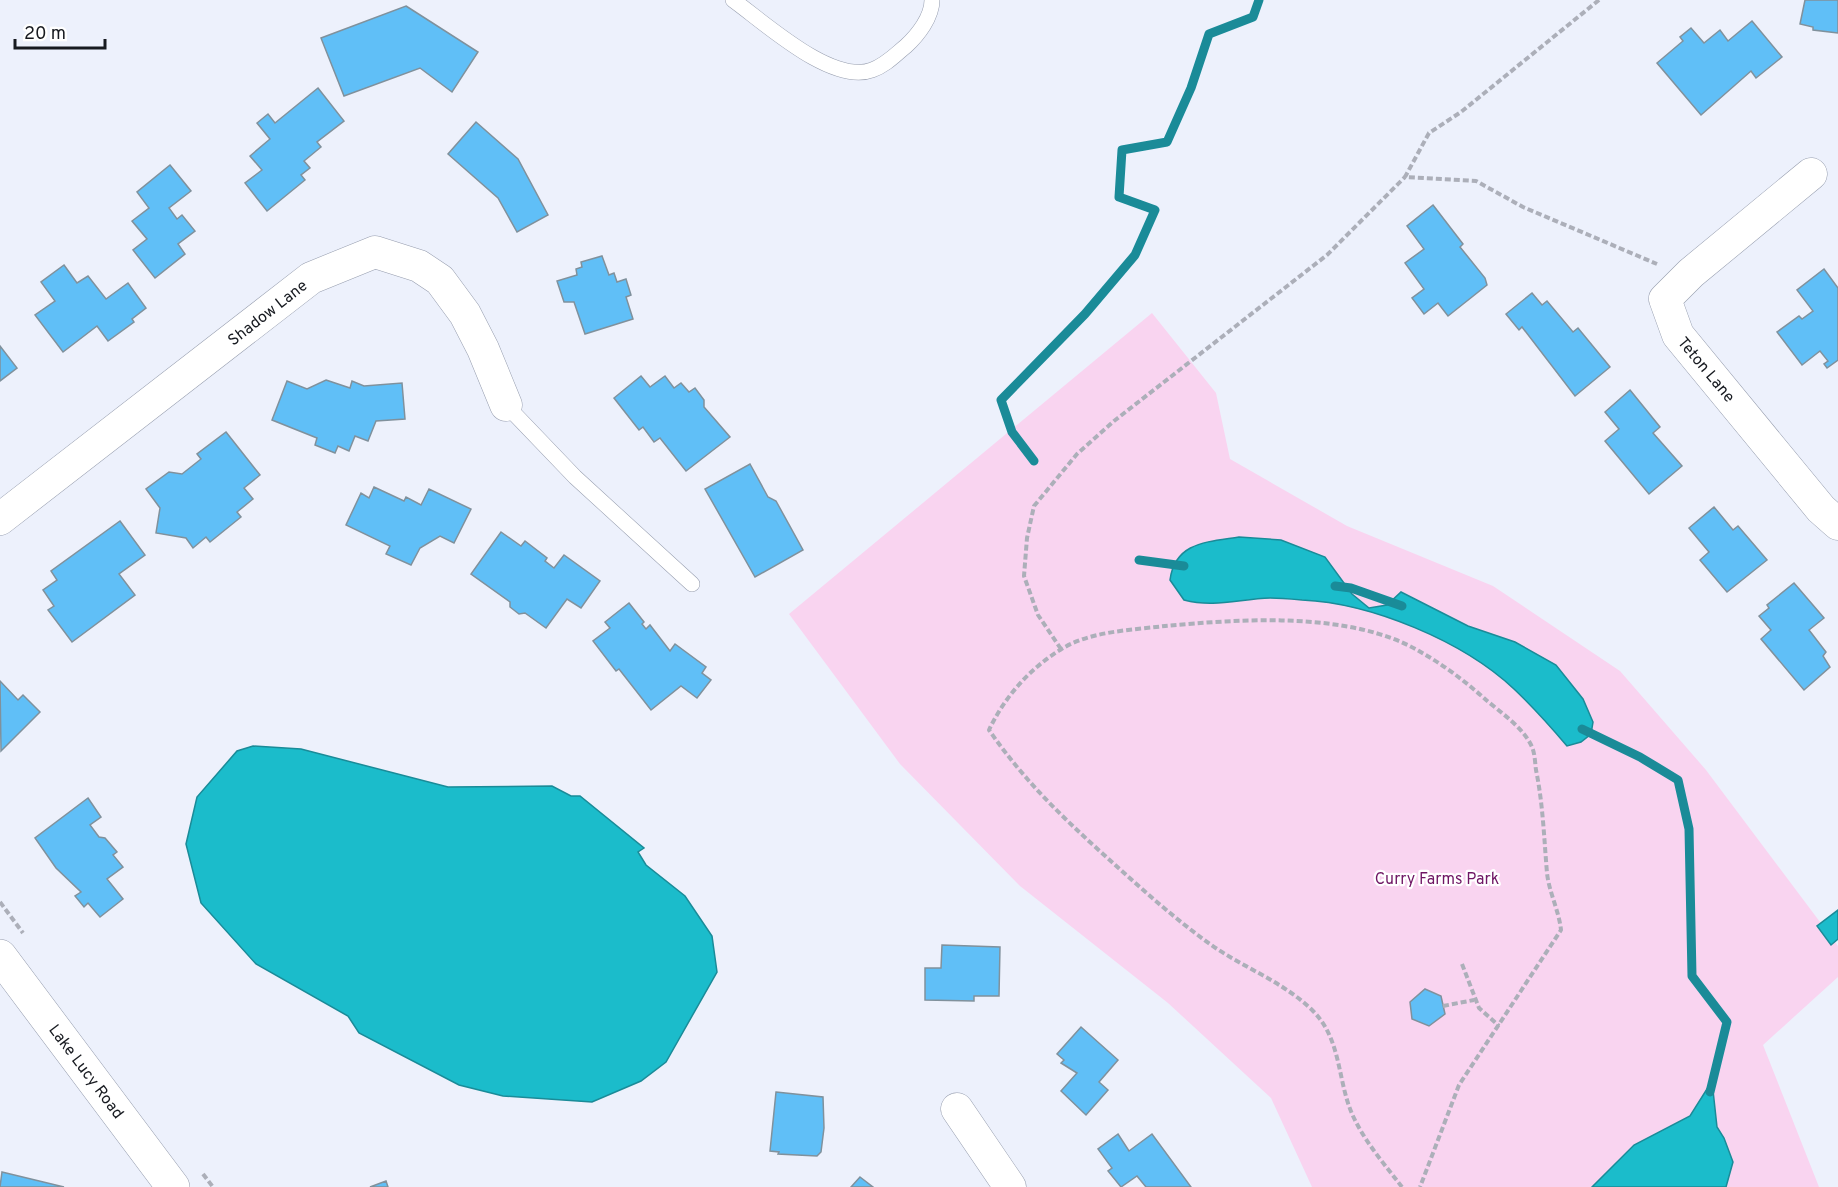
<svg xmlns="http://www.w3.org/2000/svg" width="1838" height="1187" font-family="Overpass,sans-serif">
<rect width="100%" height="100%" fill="#edf1fc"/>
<path fill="#f9d4f0" d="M1152,313L1216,393L1230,459L1347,526L1493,586L1620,671L1706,770L1838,946V977L1763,1045L1819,1187H1312L1271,1098L1168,1003L1020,886L900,764L789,614Z"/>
<g fill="#1bbccb" stroke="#1a8b98" stroke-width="1.5">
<path d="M1239,537L1281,540L1325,557L1352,594L1369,608L1387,605L1401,592L1468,626L1515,642L1556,665L1583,699L1593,722L1591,734L1581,742L1567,746C1550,726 1533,707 1514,689C1463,641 1371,603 1302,600C1291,599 1280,598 1270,598C1239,599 1214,608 1184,600L1170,580C1175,542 1207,542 1239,537Z"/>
<path d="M253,746L301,749L448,787L552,786L571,796H580L644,848L638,852L646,865L685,896L712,936L717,972L666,1062L641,1081L592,1102L503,1096L459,1085L359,1033L348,1016L256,964L201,903L186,844L197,797L237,751Z"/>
<path d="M1838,910V939L1831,945L1817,926Z"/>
<path d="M1712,1081L1717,1127L1724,1138L1733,1162L1726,1187H1592L1634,1145L1690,1116Z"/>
</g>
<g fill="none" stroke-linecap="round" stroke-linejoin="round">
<g stroke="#1a8b98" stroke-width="9">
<path d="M1034,461L1012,432L1001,400L1085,314L1135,255L1155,210L1119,197L1122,150L1167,142L1191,88L1209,34L1253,17L1259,0"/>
<path d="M1139,560L1184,566"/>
<path d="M1335,586L1351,588L1402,606"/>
<path d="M1582,729L1640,757L1678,780L1689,829L1692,976L1727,1022L1710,1092"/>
</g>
</g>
<g fill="#60bff7" stroke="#80919c" stroke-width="1.5">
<path d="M1805,0H1838V33L1813,30V27L1800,24Z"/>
<path d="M406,6L478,52L452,92L420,68L344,96L321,38Z"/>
<path d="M1752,21L1782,57L1756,78L1751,71L1701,115L1657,63L1683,41L1680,37L1691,28L1704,43L1720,30L1728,41Z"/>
<path d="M318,88L344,121L317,142L321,147L304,161L310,168L301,175L305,180L267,211L245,183L262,170L250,156L270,139L257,123L268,114L275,123Z"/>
<path d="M476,122L518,159L548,215L517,232L498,198L448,154Z"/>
<path d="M170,165L191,191L169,208L177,219L182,215L195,231L178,244L185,254L155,278L133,250L147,239L132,221L149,208L137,192Z"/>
<path d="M1433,205L1463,244L1460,247L1485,278L1487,285L1448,316L1438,303L1424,314L1412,298L1424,289L1405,263L1424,249L1407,226Z"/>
<path d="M602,256L609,275L614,273L617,282L626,279L631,295L626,297L633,319L585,334L574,302H564L557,281L577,275L576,269L582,267L581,262Z"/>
<path d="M64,265L77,283L88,276L106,299L128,283L146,308L132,319L134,322L108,341L97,326L63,352L35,315L55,301L41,282Z"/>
<path d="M1824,269L1838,288V360L1827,368L1824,364L1828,361L1820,351L1802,365L1777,332L1799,316L1802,319L1813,311L1797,290Z"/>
<path d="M1532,293L1542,305L1547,301L1573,332L1578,328L1610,367L1575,396L1522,327L1519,330L1506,314Z"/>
<path d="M0,346L17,368L0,381Z"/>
<path d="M641,376L650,387L665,376L674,388L681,383L689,392L695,388L704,400V407L730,437L686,471L660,438L654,442L643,427L639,430L614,398Z"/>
<path d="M326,380L350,388L352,381L364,386L402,383L405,419L376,421L368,441L355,436L349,451L338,446L335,453L315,445L317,438L272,420L287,381L307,389Z"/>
<path d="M1630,390L1660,427L1653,433L1682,466L1649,494L1605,441L1619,429L1605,412Z"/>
<path d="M226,432L260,475L244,488L253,499L237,512L241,517L210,542L206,537L193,548L186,538L156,533L160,508L146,489L169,472L182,474L201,459L197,454Z"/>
<path d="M750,464L768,497L776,501L803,550L755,577L705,489Z"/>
<path d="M374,487L404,501L406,497L421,505L429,489L471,509L454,543L440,536L420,548L411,565L386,554L390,546L346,525L361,493L369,498Z"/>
<path d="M1714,507L1733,530L1738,526L1767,560L1727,592L1700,560L1709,552L1689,528Z"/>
<path d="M120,521L145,555L119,574L135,595L72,642L48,610L54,606L43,590L57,580L51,571Z"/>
<path d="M501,532L521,546L525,541L547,558L545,561L554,568L564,555L600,581L581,608L567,599L546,628L525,613L519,614L510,607V602L471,574Z"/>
<path d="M1794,583L1824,618L1809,630L1826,652L1823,656L1830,667L1804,690L1761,639L1771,630L1759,616L1769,608L1767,605Z"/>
<path d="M629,603L644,622L642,624L646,629L650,625L670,651L675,644L706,667L702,673L711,680L697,698L681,686L651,710L619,669L616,671L593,641L610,628L605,622Z"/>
<path d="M0,681L18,700L23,695L40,712L1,751Z"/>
<path d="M88,798L101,817L90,825L99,837L105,838L117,852L113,855L123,867L107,879L123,899L100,917L88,903L84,907L75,896L81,892L56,868L35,838Z"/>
<path d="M942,945L1000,947L999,996H974V1001L925,1000V968H941Z"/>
<path d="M1425,989L1441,996L1445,1014L1429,1026L1412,1019L1410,1002Z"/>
<path d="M1081,1027L1118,1060L1099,1082L1108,1090L1086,1115L1061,1091L1077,1073L1061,1063L1064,1060L1057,1054Z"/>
<path d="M776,1092L823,1097L824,1128L821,1152L817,1156L778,1154L779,1152L770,1151Z"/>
<path d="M1118,1134L1129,1151L1152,1134L1191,1187H1146L1137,1176L1121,1187L1108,1171L1112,1168L1098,1149Z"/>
<path d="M2,1172L64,1187H0Z"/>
<path d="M860,1177L873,1187H851Z"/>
<path d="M386,1181L388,1187H370Z"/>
</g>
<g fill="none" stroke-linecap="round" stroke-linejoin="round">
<g stroke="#969dae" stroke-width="16">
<g id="service">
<path d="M733,0C765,23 832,85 872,70C886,65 895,55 906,46C918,35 932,17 932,0"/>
<path d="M506,405L575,477L692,584"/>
</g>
</g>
<g stroke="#969dae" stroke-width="33">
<g id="minor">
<path d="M1811,174L1691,273L1665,299L1678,335L1821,509L1838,524"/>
<path d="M0,519L311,278L375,252L419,266L440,280L465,314L483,349L506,405"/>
<path d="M957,1109L1010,1187"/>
</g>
</g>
<g stroke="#969dae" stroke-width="34">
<path id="tertiary" d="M0,956L173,1187"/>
</g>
<g stroke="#acafb9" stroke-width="4" stroke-dasharray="6 3" stroke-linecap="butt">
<path d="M1599,0L1461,112L1429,133L1405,177L1476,181L1523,207L1657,264"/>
<path d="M1061,649L1038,615L1024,576L1027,538L1034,506L1077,454L1114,421L1327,255L1405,177"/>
<path d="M0,902L23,933"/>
<path d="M1462,964L1479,1008L1499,1026"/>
<path d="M1443,1006L1474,1000"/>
<path d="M203,1174L213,1187"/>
<path d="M1402,1187C1385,1165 1365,1142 1353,1116C1337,1081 1342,1040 1313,1011C1282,980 1238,966 1203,939C1168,913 1135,883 1103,854C1059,814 1023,779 989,730C1004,698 1029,669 1060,650C1089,631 1132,630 1165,626C1242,619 1350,611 1419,651C1442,664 1465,681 1485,699C1500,712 1524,728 1532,747C1535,754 1535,763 1536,770C1543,804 1544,838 1547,873C1549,892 1559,911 1561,930L1459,1085L1420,1187"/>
</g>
<use href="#service" stroke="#fff" stroke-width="15"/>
<use href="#minor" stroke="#fff" stroke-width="32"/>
<use href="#tertiary" stroke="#fff" stroke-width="33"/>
</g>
<g text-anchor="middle" stroke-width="4.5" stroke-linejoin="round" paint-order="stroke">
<g font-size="16" fill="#171a20" stroke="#fff">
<text transform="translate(267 312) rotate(-38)" y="6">Shadow Lane</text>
<text transform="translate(1707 369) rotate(50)" y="6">Teton Lane</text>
<text transform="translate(87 1071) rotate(53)" y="6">Lake Lucy Road</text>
</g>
<g font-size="16" fill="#6f1664" stroke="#fff">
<text x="1437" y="884">Curry Farms Park</text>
</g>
</g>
<path d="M15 39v9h90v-9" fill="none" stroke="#171a20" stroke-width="3"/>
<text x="24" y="39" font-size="18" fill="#171a20" stroke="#ffffff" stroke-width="4.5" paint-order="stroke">20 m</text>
</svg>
